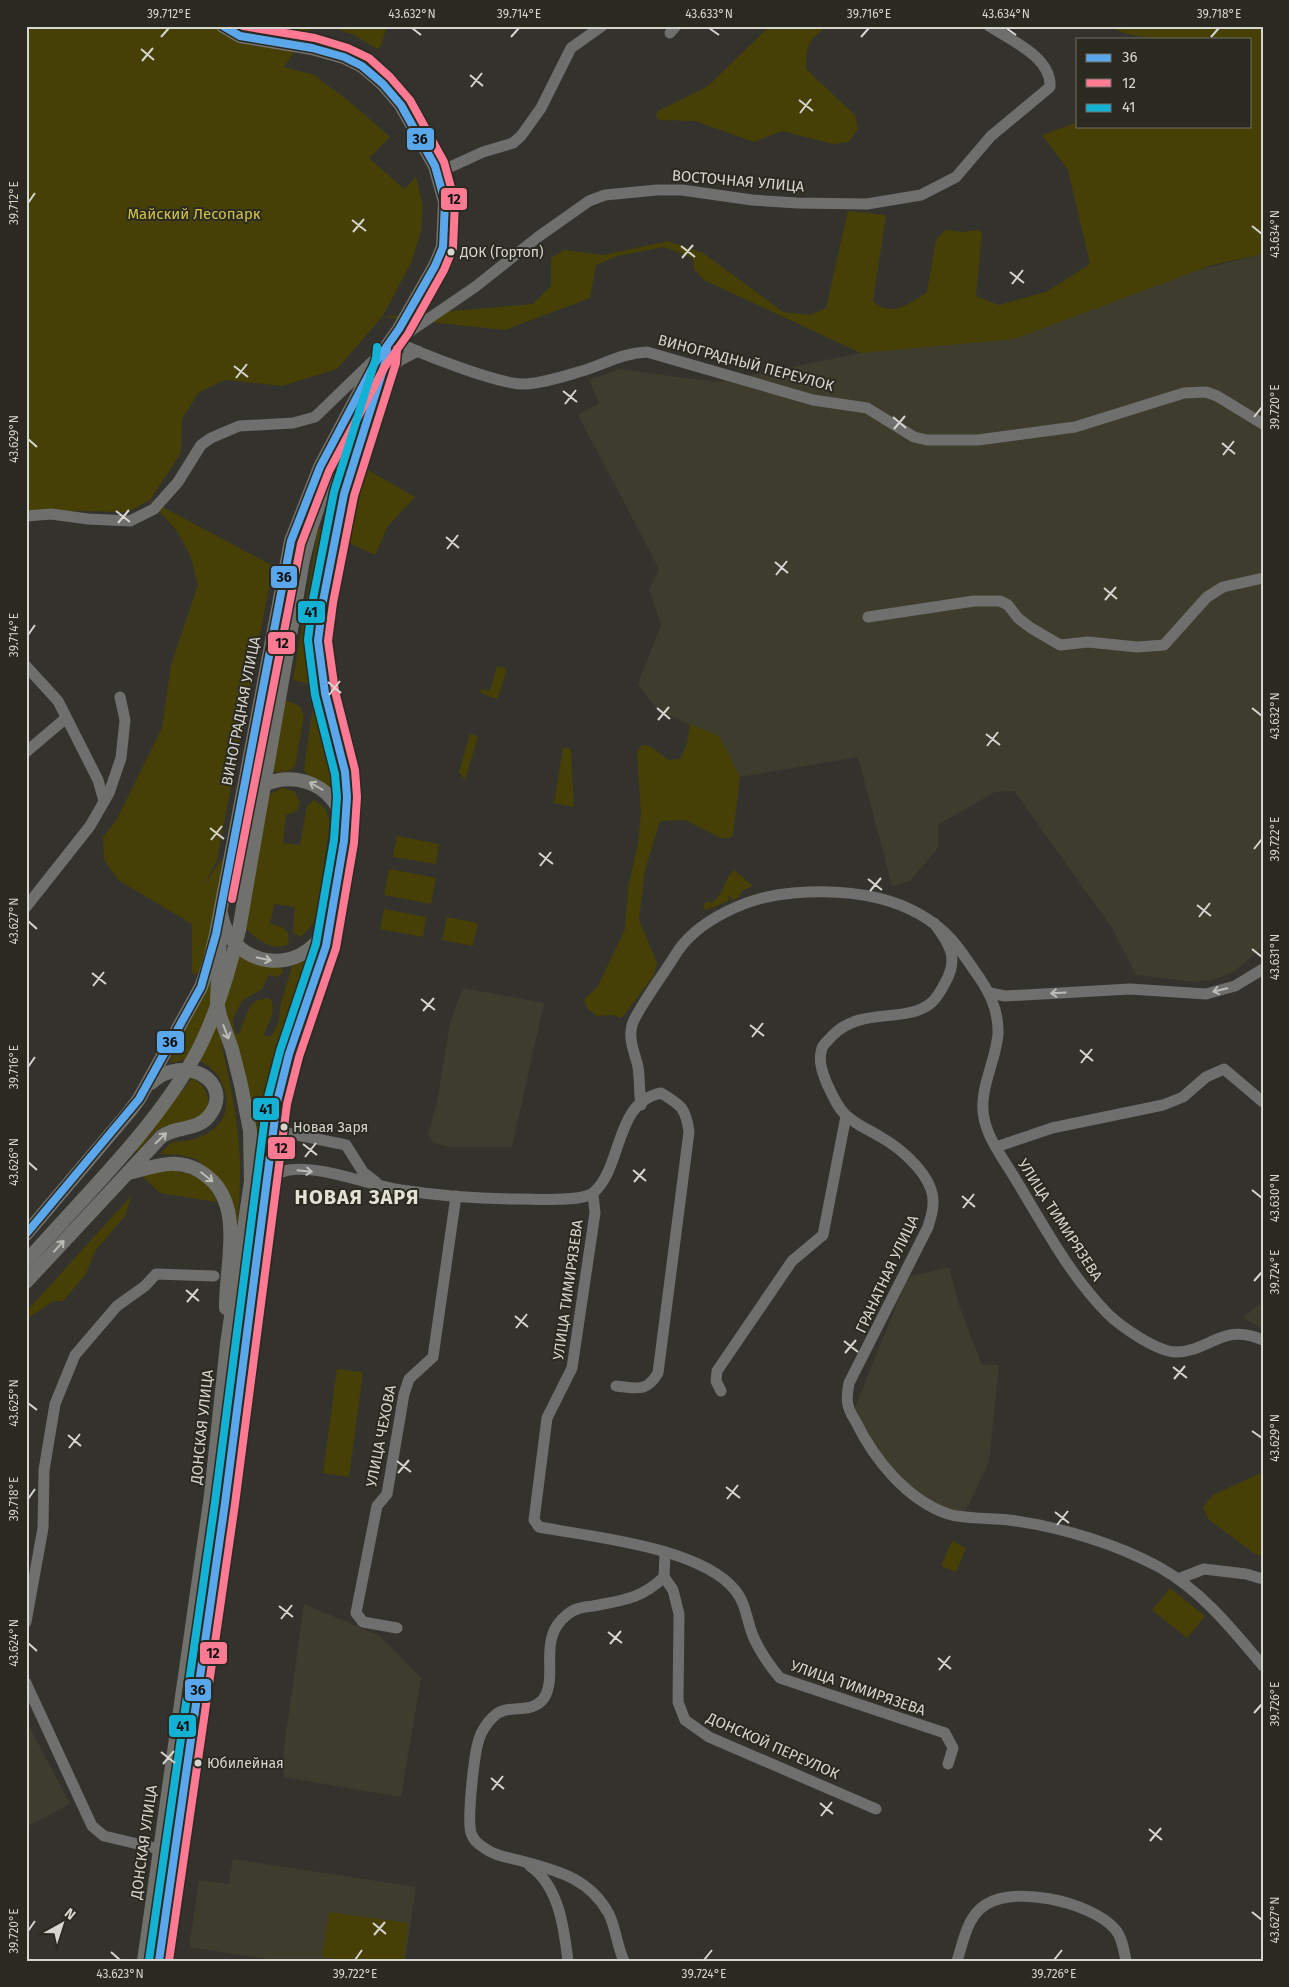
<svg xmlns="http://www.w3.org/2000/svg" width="1289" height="1987" font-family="'Fira Sans',sans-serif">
<rect width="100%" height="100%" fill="#33322d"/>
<g fill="#3d3c2d">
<path d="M1263,254V952L1261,949L1233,972L1213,980L1193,982L1136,975L1112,928L1014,791L995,792L938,825V848L910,881L892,886L858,757L740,777L719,736L658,711L638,684L661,625L649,590L659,569L578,415L599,403L589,380L619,369L717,382L861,353Z"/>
<path d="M463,988L544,1003L512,1147H451L434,1143L428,1135L438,1096L450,1022Z"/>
<path d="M949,1267L959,1305L982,1365H999L989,1462L964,1514L933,1504L907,1484L885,1462L867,1437L855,1407L905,1284L911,1276Z"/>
<path d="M1263,1301V1329L1243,1318Z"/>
<path d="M304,1604L380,1636L421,1678L401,1797L284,1777L282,1762Z"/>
<path d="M26,1720L70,1804L26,1827Z"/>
<path d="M233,1859L416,1887L405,1961H281L189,1947L199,1880L229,1884Z"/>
</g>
<g fill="#464006">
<path d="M26,26H312L284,67L314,75L350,102L390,137L369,158L404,189L416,177L423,205L421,232L411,263L382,317L533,304L551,286V258L564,250L603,255L668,241L703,253L783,312L810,315L826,308L848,211L886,215L873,301C892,318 909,304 927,292L936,240L945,230L962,232L979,230L982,233L976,296L999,305L1046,292L1090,264L1068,170L1042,135L1078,122V126H1250V39C1223,39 1126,44 1112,26H1263V254L1212,265L1014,339L861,353L704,280L694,269L693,258L664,247L617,256L596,265L590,298L505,330L382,317L337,369L282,386L225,380L199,392L182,419L181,453L150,500L273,566L217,860L204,885L220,861L223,859C220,885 212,958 196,975L192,973V924L118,880L104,859L103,838L117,819L162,728L171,665L198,585L191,557L177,531L149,500L128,512L26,510Z"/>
<path d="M330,26H387L381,46L377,49L354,35Z"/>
<path d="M770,26H828C808,40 806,45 806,69L855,115L858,129L849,142L833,144L782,131L754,142L695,121L660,120L656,117L658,111L708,86Z"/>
<path d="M361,469L368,470L415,497L388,526L375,555L347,542L352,504Z"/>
<path d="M318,528L322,530C316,569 305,609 310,648C315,690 346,759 338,798L307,774L304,770L313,705V685L293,680Z"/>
<path d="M497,666L507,669L497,699L483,694L480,691L481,689L490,691Z"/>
<path d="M283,699L300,706L304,716L295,766C288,773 279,774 269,770Z"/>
<path d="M690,724L719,736L740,777L733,835L730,838H721L685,820L660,821L645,870L639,920L657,963L654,975L622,1018L612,1015L597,1016L587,1008L584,1000L598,986L625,929L628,888L638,844L641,813L637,752L642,745L650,746L669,760L680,759L687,744Z"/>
<path d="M470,734L478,736L465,780L459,772Z"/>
<path d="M563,747L571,749L574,807L554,803Z"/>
<path d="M282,788L294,791L300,801L297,811L286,815L283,843L300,845L307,806L314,800L325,808L330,821L317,915L312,925L301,937L293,932L295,907L274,904L270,924C282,926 291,929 288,944C273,953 255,938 244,927L267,796Z"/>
<path d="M397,836L439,844L436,864L393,857Z"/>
<path d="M389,869L436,878L431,904L384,895Z"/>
<path d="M734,870L753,886L743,890L739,897L732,900L729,895L728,901L707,910L704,909L703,906L707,901L711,903C727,891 722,882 734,870Z"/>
<path d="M384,909L426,917L423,937L380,929Z"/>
<path d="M447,917L478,923L473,946L442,940Z"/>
<path d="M317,946L308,978L284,1034L268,1079L259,1193L231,1415H229L227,1412L237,1344L254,1180L223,1005L238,947L280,964L283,972L277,977L269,975L262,989L243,1000L236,1012L233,1020L235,1033L239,1034L250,1006L255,1001L268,998L272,1001L273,1012L264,1035L268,1037L272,1035L279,1021L280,1006L294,960Z"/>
<path d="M212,976C215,1033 235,1088 239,1145C243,1193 235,1242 230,1290L228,1193L219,1178L196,1159L181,1155L160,1154C163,1151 167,1146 171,1143C174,1141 181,1141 185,1141C198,1139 210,1134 219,1124C238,1101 218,1057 187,1060C182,1060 177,1062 172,1063L170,1061Z"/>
<path d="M192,1078C201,1083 207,1089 208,1099C210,1126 174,1119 159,1129C151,1134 144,1144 138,1152L135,1150Z"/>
<path d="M166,1169C191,1173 207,1176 217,1202L160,1193L143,1177L150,1172Z"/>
<path d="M132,1195L125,1216L95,1251L86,1274L63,1301H54L26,1319V1312Z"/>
<path d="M337,1369L363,1372L349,1477L323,1473Z"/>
<path d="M1263,1472V1556L1255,1554L1208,1519L1203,1507L1213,1495Z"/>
<path d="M952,1541L966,1548L956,1572L941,1566Z"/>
<path d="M1170,1588L1205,1616L1187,1638L1152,1610Z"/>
<path d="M329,1912L408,1923L404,1961H352L322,1957Z"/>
</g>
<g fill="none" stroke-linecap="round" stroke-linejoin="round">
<g stroke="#6f6f6e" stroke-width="11">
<path d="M670,33L676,26"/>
<path d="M437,173L483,152L513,143L521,136L541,108L571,48L602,26"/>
<path d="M392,340C417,352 501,386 526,384C544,383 565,376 582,371C605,364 622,353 647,352L813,400L867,408L914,437L927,440H978L1075,427L1184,393L1206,392L1217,396L1263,424"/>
<path d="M398,343L412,330L475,287L538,237L589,201L605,195L657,190H682L752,200L797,203L867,204L921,195L956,177L991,136L1050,87C1052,57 1010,40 989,26"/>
<path d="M381,380L399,361L418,351"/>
<path d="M26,516L51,514L88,519L130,521L154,509L178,482L201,445L211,438L239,426L293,423L315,417L376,358"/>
<path d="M868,617L974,601H1000L1008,605L1018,618L1031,628L1060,645L1088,642L1137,647L1164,645L1207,597L1223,587L1263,578"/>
<path d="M26,666L58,701L98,780L104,801"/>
<path d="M26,752L66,718"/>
<path d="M26,907L90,826L109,793L121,758L125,720L120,697"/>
<path d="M934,923C949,944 959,957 946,981C942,989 937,998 931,1003C906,1024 860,1006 832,1036C829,1040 824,1043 822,1048C818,1061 822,1071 827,1084C832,1094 838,1109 847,1116C855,1124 869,1130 879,1136C901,1148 935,1177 933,1204C933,1212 930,1220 928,1227L849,1383C848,1390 846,1398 848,1405C849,1411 853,1417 856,1422C874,1459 907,1500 948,1514C967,1520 995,1517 1016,1521C1064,1528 1116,1544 1159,1567C1202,1591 1232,1629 1263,1666"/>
<path d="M990,993L1005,996L1130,989L1206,994L1235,986L1263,969"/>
<path d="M641,1105C639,1092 640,1079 638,1067C635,1053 628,1040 632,1025C636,1011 665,972 674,957C696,919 751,896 793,893C849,888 912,896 952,940C960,949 967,960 974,970C988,989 999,1009 998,1034C996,1061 978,1091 984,1118C988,1140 1005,1161 1016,1180C1044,1226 1069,1274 1107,1313C1120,1326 1157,1352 1176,1352C1212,1351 1222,1322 1263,1340"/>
<path d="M273,1130L346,1145L363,1172L376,1182"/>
<path d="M996,1147L1052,1128L1163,1105L1183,1097L1206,1077L1224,1069L1263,1102"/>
<path d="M266,1188C272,1179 277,1172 289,1170C321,1165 368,1185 401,1190C440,1196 482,1199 522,1199C538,1199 581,1202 593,1193C623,1168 614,1102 661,1093C681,1105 686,1108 689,1132L658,1373C646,1393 637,1388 616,1386"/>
<path d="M593,1194L595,1213L572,1368L547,1418L534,1520L539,1527C592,1537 700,1547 735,1590C746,1603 747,1622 753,1636C760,1652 769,1665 780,1678L945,1733L953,1748L948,1764"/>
<path d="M721,1391L716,1381L717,1371L792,1261L823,1235L846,1116"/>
<path d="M664,1577L673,1590L679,1614L678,1702L685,1720L709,1737L876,1809"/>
<path d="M1178,1579L1204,1569L1246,1574L1263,1579"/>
<path d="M26,1622L43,1528L44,1470L55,1404L75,1355L117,1306L145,1286L156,1274L214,1276"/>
<path d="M397,1628L363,1622L356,1613L377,1506L387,1494L404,1394L409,1379L433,1357L456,1196"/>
<path d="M26,1683L92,1826L104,1836L159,1849"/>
<path d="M530,1866C559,1886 564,1928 568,1961"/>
<path d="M624,1961C617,1946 616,1929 609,1914C589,1877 555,1870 518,1860C505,1857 493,1855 483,1847C478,1844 473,1839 471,1833C467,1819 474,1754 479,1739C482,1730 486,1724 493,1717C507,1702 531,1716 544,1698C559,1674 536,1638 568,1614C575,1608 584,1607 593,1606C623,1600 641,1599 664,1577L665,1552"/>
<path d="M957,1961C963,1943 966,1922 980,1909C1007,1882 1092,1902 1115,1929C1122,1937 1124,1950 1126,1961"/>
</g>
<g stroke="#70706d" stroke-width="14">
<path d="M325,486L341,456L361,409"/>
<path d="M241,809C263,762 336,773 343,825"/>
<path d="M221,913C230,969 302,978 326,928"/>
<path d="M128,1173C141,1170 155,1165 169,1164C183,1163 197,1168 208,1177C245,1207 225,1267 226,1308"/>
<path d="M26,1234L130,1111L139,1099L201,987L209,964L216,934L291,541L320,467L375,363L399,329L435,266L443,247L445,202L435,166L401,105L383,84L362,66L344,57L312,48L240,36L223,26"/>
<path d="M26,1282L161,1137C176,1125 196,1132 209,1116C236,1082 184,1052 151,1083"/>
<path d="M144,1961L211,1495L227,1344L251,1181L250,1131L241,1085L232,1049L220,1016L217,1001L220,938"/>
<path d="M159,1961L225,1503L277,1102L289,1054L326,946L344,841L347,797L345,772L325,693L318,641L323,601L344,494L386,360L387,348"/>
</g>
<path stroke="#70706d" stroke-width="14" d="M26,1262C83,1197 156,1128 197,1052C217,1014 229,972 239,930L303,560L311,528L325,486"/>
<g stroke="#2b2a21" stroke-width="11">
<g id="bus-1">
<path d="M26,1234L139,1099L201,987L216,934L291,541L320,467L375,363L399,329L435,266L443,247L445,202L435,166L401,105L383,84L362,66L344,57L312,48L240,36L223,26"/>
<path d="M159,1961L225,1503L277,1102L289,1054L326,946L344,841L347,797L345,772L325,693L318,641L323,601L344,494L386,360L387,348"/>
</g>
</g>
<g stroke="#2b2a21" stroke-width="11">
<g id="bus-2">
<path d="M232,899L301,544L329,471L384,368L408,334L444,270L453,248L455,202L444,162L410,100L390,77L369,58L348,48L315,38L243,26"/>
<path d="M169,1961L235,1504L287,1104L299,1057L336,948L354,843L357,797L355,770L335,691L328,641L333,603L354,496L396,363L397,349"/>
</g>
</g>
<g stroke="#2b2a21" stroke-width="11">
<path id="bus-3" d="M149,1960L215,1502L267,1101L280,1051L316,944L334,840L337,797L335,774L315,695L308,640L313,599L334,492L376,358L377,347"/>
</g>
<use href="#bus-1" stroke="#5aa8eb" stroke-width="8"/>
<use href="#bus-2" stroke="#fe7a93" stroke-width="8"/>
<use href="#bus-3" stroke="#13b2d5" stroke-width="8"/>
</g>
<defs><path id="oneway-shaft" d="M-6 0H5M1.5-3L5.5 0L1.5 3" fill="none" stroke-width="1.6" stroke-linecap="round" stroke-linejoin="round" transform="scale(1.25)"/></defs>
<g stroke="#bcbcb7">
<use href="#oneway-shaft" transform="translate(316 786) rotate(-150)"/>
<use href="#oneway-shaft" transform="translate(264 959) rotate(12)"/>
<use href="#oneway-shaft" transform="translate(226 1032) rotate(69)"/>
<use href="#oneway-shaft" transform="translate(161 1138) rotate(-44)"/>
<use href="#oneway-shaft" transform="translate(207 1177) rotate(39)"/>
<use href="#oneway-shaft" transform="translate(59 1246) rotate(-48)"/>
</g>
<g stroke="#bcbcb8">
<use href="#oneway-shaft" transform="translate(1220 990) rotate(166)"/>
<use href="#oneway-shaft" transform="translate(1058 993) rotate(177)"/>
<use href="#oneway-shaft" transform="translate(305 1171) rotate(6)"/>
</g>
<path fill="none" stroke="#d6d5d0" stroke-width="2" d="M412,28L421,35M709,28L719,35M1006,28L1016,35M161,37L169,28M511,37L519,28M861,37L869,28M1211,37L1219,28M141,49L154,60M142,61L153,48M470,75L483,86M471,87L482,73M799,100L813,111M800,113L811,99M28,203L35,193M352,220L366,231M1252,226L1262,234M353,232L364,219M681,246L695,257M682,258L693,245M1010,272L1024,283M1012,284L1023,270M234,366L248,377M236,378L247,364M563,391L577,402M565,404L576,390M893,417L906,428M1254,417L1262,407M894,429L905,416M28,439L37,447M1222,443L1235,454M1223,455L1234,441M116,511L130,522M118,523L129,510M446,537L459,548M447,549L458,535M775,562L788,573M776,575L787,561M1104,588L1117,599M1105,600L1116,587M28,635L35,625M328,682L341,693M329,695L340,681M657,708L670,719M1252,708L1262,716M658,720L669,707M986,734L1000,745M987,746L998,732M210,828L224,839M211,840L222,826M1254,849L1262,839M539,853L553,864M540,866L551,852M868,879L882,890M870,891L881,878M1197,905L1211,916M1199,917L1210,903M28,921L37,929M1252,949L1262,957M92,973L106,984M93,986L104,972M421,999L435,1010M423,1011L434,998M750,1025L764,1036M752,1037L763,1023M1080,1050L1093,1061M1081,1063L1092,1049M28,1067L35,1057M303,1144L317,1155M305,1157L316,1143M28,1162L37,1170M633,1170L646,1181M634,1182L645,1169M1252,1190L1262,1198M962,1196L975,1207M963,1208L974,1194M1254,1281L1262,1272M186,1290L199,1301M187,1302L198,1289M515,1316L528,1327M516,1328L527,1314M844,1341L858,1352M845,1353L856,1340M1173,1367L1187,1378M1174,1379L1185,1366M28,1403L37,1410M1252,1431L1262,1438M68,1435L81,1446M69,1448L80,1434M397,1461L411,1472M398,1473L409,1460M726,1487L740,1498M28,1499L35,1489M727,1499L738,1485M1055,1512L1069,1523M1057,1525L1068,1511M279,1606L293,1617M281,1619L292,1605M608,1632L622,1643M28,1643L37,1651M610,1644L621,1631M938,1658L951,1669M939,1670L950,1656M1254,1713L1262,1704M161,1752L175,1763M163,1764L174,1751M491,1778L504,1789M492,1790L503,1776M820,1803L833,1814M821,1816L832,1802M1149,1829L1162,1840M1150,1841L1161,1828M1252,1912L1262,1920M373,1923L386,1934M28,1931L35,1921M374,1935L385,1922M111,1952L120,1960M355,1960L362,1950M704,1960L712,1950M1054,1960L1062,1950"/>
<g fill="#d6d5d0" stroke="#2b2a21" stroke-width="2">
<circle cx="451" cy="252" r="4.5"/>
<circle cx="284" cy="1127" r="4.5"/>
<circle cx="198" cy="1763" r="4.5"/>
</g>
<g text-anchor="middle" stroke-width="4" stroke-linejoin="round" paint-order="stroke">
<g font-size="14" fill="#d6d5d0" stroke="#2b2a21" text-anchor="start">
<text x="460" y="257">ДОК (Гортоп)</text>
<text x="293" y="1132">Новая Заря</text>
<text x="207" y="1768">Юбилейная</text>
</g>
<g font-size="15" fill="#d6d5d0" stroke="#2b2a21">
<text transform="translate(738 181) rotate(5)" y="5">ВОСТОЧНАЯ УЛИЦА</text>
<text transform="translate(746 363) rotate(15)" y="5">ВИНОГРАДНЫЙ ПЕРЕУЛОК</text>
<text transform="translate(241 711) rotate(-79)" y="5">ВИНОГРАДНАЯ УЛИЦА</text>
<text transform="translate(1060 1220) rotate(57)" y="5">УЛИЦА ТИМИРЯЗЕВА</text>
<text transform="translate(887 1274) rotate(-65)" y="5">ГРАНАТНАЯ УЛИЦА</text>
<text transform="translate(568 1290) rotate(-82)" y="5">УЛИЦА ТИМИРЯЗЕВА</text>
<text transform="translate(202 1427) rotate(-84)" y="5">ДОНСКАЯ УЛИЦА</text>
<text transform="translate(381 1436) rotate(-79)" y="5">УЛИЦА ЧЕХОВА</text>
<text transform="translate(858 1688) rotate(19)" y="5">УЛИЦА ТИМИРЯЗЕВА</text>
<text transform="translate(773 1746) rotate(24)" y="5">ДОНСКОЙ ПЕРЕУЛОК</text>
<text transform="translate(144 1842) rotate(-82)" y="5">ДОНСКАЯ УЛИЦА</text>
</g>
<g font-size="15" fill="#d2c346" stroke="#2b2a21">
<text x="194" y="219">Майский Лесопарк</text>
</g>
<g font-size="20" font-weight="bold" letter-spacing="1" fill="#e3e2d6" stroke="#2b2a21">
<text x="357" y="1204">НОВАЯ ЗАРЯ</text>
</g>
</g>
<g stroke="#2b2a21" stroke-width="2">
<rect x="406" y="127" width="29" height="24" rx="5" fill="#5aa8eb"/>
<rect x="440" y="187" width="28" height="24" rx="5" fill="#fe7a93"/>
<rect x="270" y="565" width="28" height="24" rx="5" fill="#5aa8eb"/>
<rect x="297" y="600" width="29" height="24" rx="5" fill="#13b2d5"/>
<rect x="267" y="631" width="29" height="24" rx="5" fill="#fe7a93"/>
<rect x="156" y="1030" width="29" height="24" rx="5" fill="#5aa8eb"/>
<rect x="252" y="1097" width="28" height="24" rx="5" fill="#13b2d5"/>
<rect x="267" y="1136" width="29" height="24" rx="5" fill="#fe7a93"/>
<rect x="199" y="1641" width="29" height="24" rx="5" fill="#fe7a93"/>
<rect x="184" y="1678" width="28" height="24" rx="5" fill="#5aa8eb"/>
<rect x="168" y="1714" width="29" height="24" rx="5" fill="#13b2d5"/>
</g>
<g font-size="14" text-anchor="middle" font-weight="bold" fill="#111">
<text x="420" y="144">36</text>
<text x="454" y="204">12</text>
<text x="284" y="582">36</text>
<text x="311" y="617">41</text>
<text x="282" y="648">12</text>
<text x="170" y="1047">36</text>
<text x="266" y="1114">41</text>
<text x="281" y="1153">12</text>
<text x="213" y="1658">12</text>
<text x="198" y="1695">36</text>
<text x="183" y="1731">41</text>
</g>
<rect width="1289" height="1987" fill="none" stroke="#2b2a21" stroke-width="55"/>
<rect x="1076" y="38" width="175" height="90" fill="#2b2a21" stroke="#6f6e67"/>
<rect x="1086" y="54" width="25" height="8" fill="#5aa8eb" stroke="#6f6e67"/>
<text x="1122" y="62" font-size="15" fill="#d6d5d0">36</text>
<rect x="1086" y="79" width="25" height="8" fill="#fe7a93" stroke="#6f6e67"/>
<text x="1122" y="88" font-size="15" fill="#d6d5d0">12</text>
<rect x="1086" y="104" width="25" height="8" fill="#13b2d5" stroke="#6f6e67"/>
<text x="1122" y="112" font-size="15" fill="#d6d5d0">41</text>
<g transform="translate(62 1924) rotate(39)" stroke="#2b2a21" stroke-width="4" paint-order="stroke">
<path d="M0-4L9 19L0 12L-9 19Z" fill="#d6d5d0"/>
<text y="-8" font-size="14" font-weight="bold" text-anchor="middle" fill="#d6d5d0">N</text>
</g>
<rect x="28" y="28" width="1234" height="1932" fill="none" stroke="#d6d5d0" stroke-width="2"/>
<g font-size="12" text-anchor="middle" fill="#d6d5d0">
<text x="169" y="18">39.712°E</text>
<text x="412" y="18">43.632°N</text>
<text x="519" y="18">39.714°E</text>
<text x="709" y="18">43.633°N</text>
<text x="869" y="18">39.716°E</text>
<text x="1006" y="18">43.634°N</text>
<text x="1219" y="18">39.718°E</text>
<text transform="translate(14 203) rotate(-90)" y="4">39.712°E</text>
<text transform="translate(1275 234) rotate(-90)" y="4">43.634°N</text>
<text transform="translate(1275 407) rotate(-90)" y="4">39.720°E</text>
<text transform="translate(14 439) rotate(-90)" y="4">43.629°N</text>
<text transform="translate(14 635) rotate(-90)" y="4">39.714°E</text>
<text transform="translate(1275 716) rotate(-90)" y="4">43.632°N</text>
<text transform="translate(1275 839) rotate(-90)" y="4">39.722°E</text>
<text transform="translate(14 921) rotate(-90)" y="4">43.627°N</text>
<text transform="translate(1275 957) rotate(-90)" y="4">43.631°N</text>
<text transform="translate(14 1067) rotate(-90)" y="4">39.716°E</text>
<text transform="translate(14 1162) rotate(-90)" y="4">43.626°N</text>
<text transform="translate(1275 1198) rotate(-90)" y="4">43.630°N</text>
<text transform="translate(1275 1272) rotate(-90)" y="4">39.724°E</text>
<text transform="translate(14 1403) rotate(-90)" y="4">43.625°N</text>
<text transform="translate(1275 1438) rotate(-90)" y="4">43.629°N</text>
<text transform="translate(14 1499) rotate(-90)" y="4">39.718°E</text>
<text transform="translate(14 1643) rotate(-90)" y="4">43.624°N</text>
<text transform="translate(1275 1704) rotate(-90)" y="4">39.726°E</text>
<text transform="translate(1275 1920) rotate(-90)" y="4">43.627°N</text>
<text transform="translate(14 1931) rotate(-90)" y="4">39.720°E</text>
<text x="120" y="1978">43.623°N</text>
<text x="355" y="1978">39.722°E</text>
<text x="704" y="1978">39.724°E</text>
<text x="1054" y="1978">39.726°E</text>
</g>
</svg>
